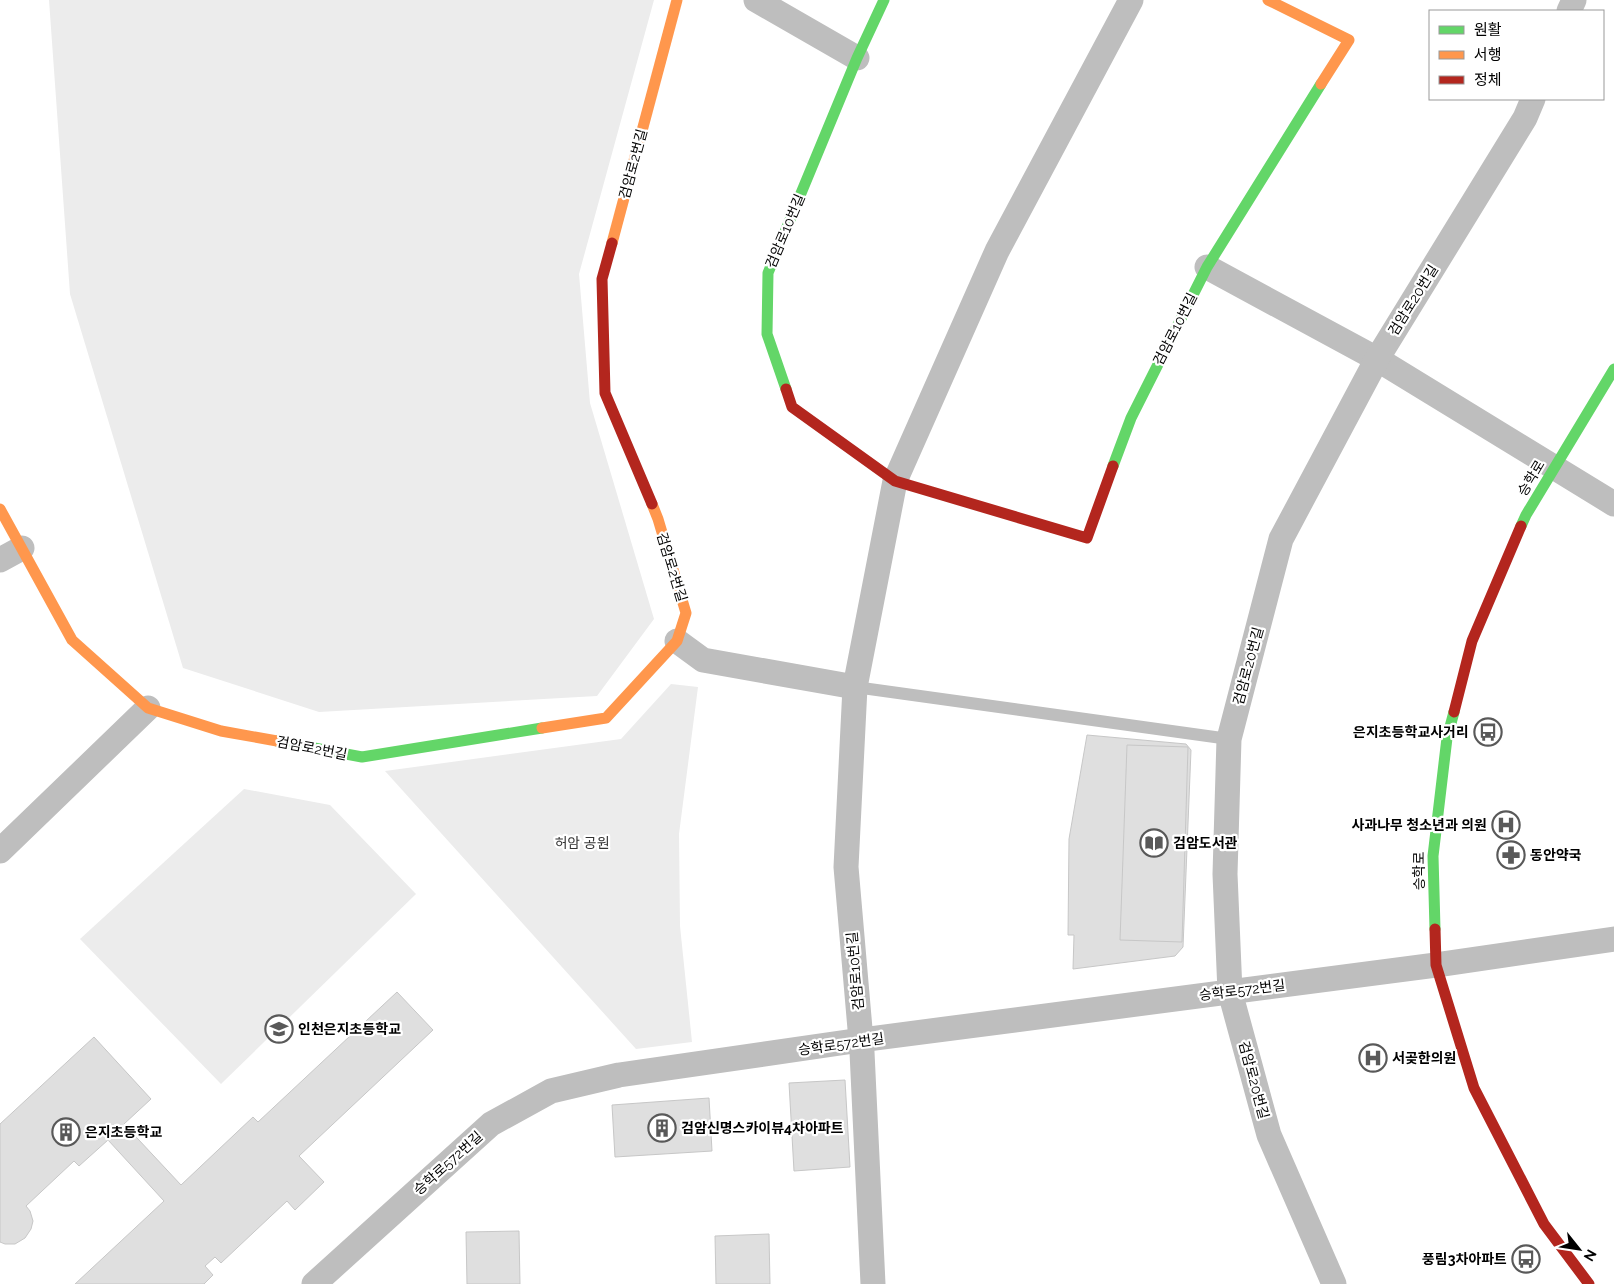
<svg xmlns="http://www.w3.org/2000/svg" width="1614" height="1284" font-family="Raleway,'Noto Sans KR',sans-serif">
<rect width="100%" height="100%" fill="#fff"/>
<g fill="#ececec">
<path d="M49,0H654L579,274L590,403L654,619L597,696L319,712L183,668L70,294Z"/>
<path d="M671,684L698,687L679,834L680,926L692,1042L636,1049L385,771L621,739Z"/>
<path d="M244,789L330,805L416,894L221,1084L80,939Z"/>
</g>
<g fill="#dfdfdf" stroke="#c7c7c7">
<path d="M1087,735L1186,744L1191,750L1183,947L1175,956L1073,969L1074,935H1068L1069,839Z"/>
<path d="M1127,745L1188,747L1182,942L1120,940Z"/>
<path d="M397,992L433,1030L299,1156L324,1182L295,1210L287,1201L221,1263L215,1257L205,1266L213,1275L204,1284H75L164,1201L108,1140L79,1166L74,1161L26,1206L30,1211L33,1221L31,1229L25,1238L15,1244H5L0,1242V1124L94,1037L151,1099L124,1124L181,1185L253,1117L258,1122Z"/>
<path d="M845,1080L850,1167L794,1171L789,1083Z"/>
<path d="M709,1098L712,1151L615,1157L612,1105Z"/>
<path d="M519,1231L520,1284H467L466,1232Z"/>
<path d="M769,1234L770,1284H716L715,1236Z"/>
</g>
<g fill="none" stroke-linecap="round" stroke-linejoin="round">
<path stroke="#bebebe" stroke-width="12" d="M855,687L1229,739"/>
<g stroke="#bebebe" stroke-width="25">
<path d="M756,0L857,58"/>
<path d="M1569,11L1574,0"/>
<path d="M1207,267L1377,359L1614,504"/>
<path d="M0,560L22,548"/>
<path d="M677,641L703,660L855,687"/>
<path d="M0,851L148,708"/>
<path d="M314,1284L491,1124L551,1091L619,1075L861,1040L1436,965L1614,939"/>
<path d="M873,1284L862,1052L846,867L855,687L895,481L997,251L1131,0"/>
<path d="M1334,1284L1269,1135L1230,992L1225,874L1229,739L1281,539L1377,359L1525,118L1533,99"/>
</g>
<g stroke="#63d668" stroke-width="11">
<path d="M786,389L767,334L768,273L857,58L884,0"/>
<path d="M1113,466L1131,418L1207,267L1321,84"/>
<path d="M1521,526L1526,515L1614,369"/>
<path d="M277,741L362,757L542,728"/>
<path d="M1435,929L1433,856L1447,738L1454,712"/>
</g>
<g stroke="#ff974d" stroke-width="11">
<path d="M1268,0L1349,40L1321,84"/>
<path d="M612,243L677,0"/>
<path d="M0,509L72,640L148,708L221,731L277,741"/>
<path d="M542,728L606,718L677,641L686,613L658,519L652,504"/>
</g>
<g stroke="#b3261e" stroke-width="11">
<path d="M612,243L602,279L605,393L652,504"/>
<path d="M786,389L792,407L895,481L1087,538L1113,466"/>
<path d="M1454,712L1472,641L1521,526"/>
<path d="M1435,929L1436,965L1474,1088L1544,1224L1589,1284"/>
</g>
</g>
<defs>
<g id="bus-ring" transform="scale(1.4375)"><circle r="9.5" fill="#fff" stroke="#595959" stroke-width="1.5"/><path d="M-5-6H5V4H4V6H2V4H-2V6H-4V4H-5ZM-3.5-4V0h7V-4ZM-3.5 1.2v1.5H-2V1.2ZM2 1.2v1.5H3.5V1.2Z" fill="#595959"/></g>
<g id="hospital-ring" transform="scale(1.4375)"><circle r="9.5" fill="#fff" stroke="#595959" stroke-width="1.5"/><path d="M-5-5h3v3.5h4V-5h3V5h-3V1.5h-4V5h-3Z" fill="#595959"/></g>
<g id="library-ring" transform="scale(1.4375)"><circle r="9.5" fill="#fff" stroke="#595959" stroke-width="1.5"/><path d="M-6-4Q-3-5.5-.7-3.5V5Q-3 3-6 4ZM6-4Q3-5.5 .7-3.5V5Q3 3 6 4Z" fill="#595959"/></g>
<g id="pharmacy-ring" transform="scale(1.4375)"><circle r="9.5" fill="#fff" stroke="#595959" stroke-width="1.5"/><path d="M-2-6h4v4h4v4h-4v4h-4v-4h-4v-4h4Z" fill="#595959"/></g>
<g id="school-ring" transform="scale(1.4375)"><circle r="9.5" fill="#fff" stroke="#595959" stroke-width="1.5"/><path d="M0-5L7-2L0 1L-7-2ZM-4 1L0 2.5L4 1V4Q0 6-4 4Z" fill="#595959"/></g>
<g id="building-ring" transform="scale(1.4375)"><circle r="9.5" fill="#fff" stroke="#595959" stroke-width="1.5"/><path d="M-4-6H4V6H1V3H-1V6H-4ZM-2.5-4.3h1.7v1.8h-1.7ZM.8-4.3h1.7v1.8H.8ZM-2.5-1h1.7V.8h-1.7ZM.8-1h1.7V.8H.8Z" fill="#595959"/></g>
</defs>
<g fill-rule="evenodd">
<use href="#bus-ring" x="1488" y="732"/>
<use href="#hospital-ring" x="1506" y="825"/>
<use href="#library-ring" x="1154" y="843"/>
<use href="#pharmacy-ring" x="1511" y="855"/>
<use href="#school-ring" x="279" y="1029"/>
<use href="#hospital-ring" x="1373" y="1058"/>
<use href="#building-ring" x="662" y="1128"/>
<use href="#building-ring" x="66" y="1132"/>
<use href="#bus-ring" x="1526" y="1259"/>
</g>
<g text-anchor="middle" stroke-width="4.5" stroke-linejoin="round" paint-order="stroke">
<g font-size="14" fill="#000" stroke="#fff">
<text transform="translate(633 164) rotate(-75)" y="5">검암로2번길</text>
<text transform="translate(785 231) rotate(-67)" y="5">검암로10번길</text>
<text transform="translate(1413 300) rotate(-58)" y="5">검암로20번길</text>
<text transform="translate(1175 329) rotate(-63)" y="5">검암로10번길</text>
<text transform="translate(1531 478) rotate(-59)" y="5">승학로</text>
<text transform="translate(672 567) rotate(73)" y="5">검암로2번길</text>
<text transform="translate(1248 666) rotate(-75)" y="5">검암로20번길</text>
<text transform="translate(312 748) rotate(11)" y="5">검암로2번길</text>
<text transform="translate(1419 871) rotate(-90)" y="5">승학로</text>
<text transform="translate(855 971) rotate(-95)" y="5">검암로10번길</text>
<text transform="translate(1242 990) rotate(-7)" y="5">승학로572번길</text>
<text transform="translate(841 1044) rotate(-8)" y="5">승학로572번길</text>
<text transform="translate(1254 1080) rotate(75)" y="5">검암로20번길</text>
<text transform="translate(448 1163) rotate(-42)" y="5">승학로572번길</text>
</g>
<g font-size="14" font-weight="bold" fill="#000" stroke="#fff" text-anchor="start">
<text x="1469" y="737" text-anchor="end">은지초등학교사거리</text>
<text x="1487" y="830" text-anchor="end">사과나무 청소년과 의원</text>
<text x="1173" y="848">검암도서관</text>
<text x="1530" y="860">동안약국</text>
<text x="298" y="1034">인천은지초등학교</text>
<text x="1392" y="1063">서곶한의원</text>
<text x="681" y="1133">검암신명스카이뷰4차아파트</text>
<text x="85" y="1137">은지초등학교</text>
<text x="1507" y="1264" text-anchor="end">풍림3차아파트</text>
</g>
<g font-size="14" fill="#333" stroke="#fff">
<text x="582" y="848">허암 공원</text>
</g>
</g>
<rect x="1429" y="10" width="175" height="90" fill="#ffffff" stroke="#999999"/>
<rect x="1439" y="26" width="25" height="8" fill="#63d668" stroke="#999999"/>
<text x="1474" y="35" font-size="15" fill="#000000">원활</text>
<rect x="1439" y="51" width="25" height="8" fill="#ff974d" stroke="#999999"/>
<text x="1474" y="60" font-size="15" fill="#000000">서행</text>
<rect x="1439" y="76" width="25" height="8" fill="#b3261e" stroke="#999999"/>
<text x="1474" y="85" font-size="15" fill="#000000">정체</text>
<g transform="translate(1579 1249) rotate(120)" stroke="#ffffff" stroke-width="4" paint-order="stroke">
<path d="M0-4L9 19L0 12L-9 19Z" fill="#000000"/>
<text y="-8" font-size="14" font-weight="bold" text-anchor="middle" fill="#000000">N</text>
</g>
</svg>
